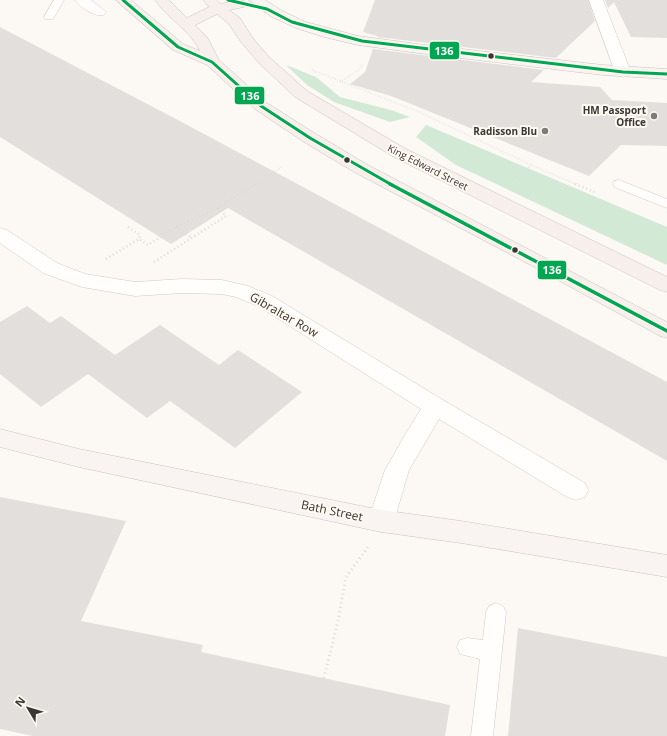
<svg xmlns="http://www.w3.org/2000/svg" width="667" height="736" font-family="'Open Sans',sans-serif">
<rect width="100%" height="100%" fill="#fcf8f4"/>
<g fill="#d2e9d6">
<path d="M286,65L316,77L340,97L391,110L410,117L390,122L334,102L307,85Z"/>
<path d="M426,125L667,227V265L456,165L416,137Z"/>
</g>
<g fill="#e3dfdc">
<path d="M375,0H588L595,21L556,58L377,37V36L363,32Z"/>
<path d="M605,0H667V38L631,37L614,2L608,8Z"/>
<path d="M0,27L176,119L667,382V461L228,208L171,244L0,137Z"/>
<path d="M373,49L544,70L531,82L600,87L612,100L667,103V146L621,145L589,176L391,96L350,84L365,72Z"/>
<path d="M27,306L50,323L61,316L115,355L160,325L219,365L238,350L302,392L235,448L170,401L147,418L88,374L41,407L0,374V322Z"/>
<path d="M0,497L126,521L81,621L203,645L201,652L450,705L445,736H33L0,729Z"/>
<path d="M518,628L667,657V736H508Z"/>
</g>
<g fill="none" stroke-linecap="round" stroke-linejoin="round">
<g stroke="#cfccc9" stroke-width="1">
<g id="service">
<path d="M54,0H64L53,19H45L44,17Z"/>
<path d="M619,180L667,199V208L614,187L613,184L614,181Z"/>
<path d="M496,603L503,606L506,612L493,736H471L480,659L460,654L457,647L460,640L467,638L483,640L486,612L489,606Z"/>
</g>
</g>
<g stroke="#cfccc9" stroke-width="1">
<g id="minor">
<path d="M75,0H91L106,12L104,15C94,17 81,8 75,0Z"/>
<path d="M589,0H603L631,72L628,75L623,77L618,75L615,72Z"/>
<path d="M0,228L7,230L57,263L85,274L135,282L182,279L222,280L248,286L272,296L443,400L585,483L588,490L585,497L576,500L567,497L439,419L409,470L394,521L390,528L381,532L372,528L368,521L385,470L406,433L421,409L258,306L236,297L222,294L182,293L135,296L82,287L43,273L0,243Z"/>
</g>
</g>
<g stroke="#ccc2bd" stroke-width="1">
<g id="primary">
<path d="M249,0H265L282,11L306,22L358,36L418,44L603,65L667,69V79L603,75L418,53L358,45L324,37L296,28L272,17Z"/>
<path d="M0,429L79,449L381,510L461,521L667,555V577L461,543L381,532L79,467L0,447Z"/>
</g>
</g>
<g stroke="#ccc2bd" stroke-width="1">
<path id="trunk" d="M116,0H131L183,44L200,51C191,31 168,19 155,0H169L187,18L209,7L203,0H217L221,4L238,0L244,1L246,4L244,7L229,10L240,18L252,37L268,56L307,91L406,149L667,277V292L660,290L394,157L295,97L258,62L241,42L229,24L217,14L195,25L207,37L219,60L267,103L316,134L366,164L667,322V338L660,336L525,262L354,172L304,142L255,109L207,65L173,50Z"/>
</g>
<g stroke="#dcdad9" stroke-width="2" stroke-dasharray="0.5 2" stroke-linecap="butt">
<path d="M312,70L419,112L531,165L578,185"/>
<path d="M340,82L360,69L362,64"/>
<path d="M511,182L531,165"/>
<path d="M254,185L283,166"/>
</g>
<g stroke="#dcdad9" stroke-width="2.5" stroke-dasharray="1 3" stroke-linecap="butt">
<path d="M575,184L597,193"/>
<path d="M128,227L140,235L139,239"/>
<path d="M176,227L192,238"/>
<path d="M106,259L139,239L148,245L176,227L218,208L255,184"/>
<path d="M154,262L226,216L218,208"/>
</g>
<path stroke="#dcdad9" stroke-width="3" stroke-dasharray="1 3.5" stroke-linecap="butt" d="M324,678L338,621L346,577L368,547"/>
<use href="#service" fill="#fffefd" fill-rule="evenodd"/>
<use href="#minor" fill="#fffefd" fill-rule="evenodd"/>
<use href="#primary" fill="#f9f3f1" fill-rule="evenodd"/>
<use href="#trunk" fill="#f6efec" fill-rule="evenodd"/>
<g stroke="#fff9f1" stroke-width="5">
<g id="bus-1-far1">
<path d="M123,0L178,47L212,62L261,106L310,138L392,185"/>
<path d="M228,0L267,9L292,22L362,41L623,72L667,74"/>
</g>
</g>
<g stroke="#fff9f1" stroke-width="6">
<path id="bus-1" d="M390,184L667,331"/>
</g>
<use href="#bus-1-far1" stroke="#00a651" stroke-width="3"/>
<use href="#bus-1" stroke="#00a651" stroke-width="3.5"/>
</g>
<g fill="#393732" stroke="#fff9f1" stroke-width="1.5">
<circle cx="491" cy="56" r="3.5"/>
<circle cx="347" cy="160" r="3.5"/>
<circle cx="515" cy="250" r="3.5"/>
</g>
<g fill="#7d7b76" stroke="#fff9f1" stroke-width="1.5">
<circle cx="654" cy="116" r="4"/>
<circle cx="545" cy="131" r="4"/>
</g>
<g text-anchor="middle" stroke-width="4" stroke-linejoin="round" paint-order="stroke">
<g font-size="10" font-weight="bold" fill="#393732" stroke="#fff9f1" text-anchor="end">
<text x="646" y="114">HM Passport<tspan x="646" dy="12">Office</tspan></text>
<text x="537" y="135">Radisson Blu</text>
</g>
<g font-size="10" fill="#393732" stroke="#fff9f1">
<text transform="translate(428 167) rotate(27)" y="4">King Edward Street</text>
</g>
<g font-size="12" fill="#393732" stroke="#fff9f1">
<text transform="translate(284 315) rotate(30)" y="4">Gibraltar Row</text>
<text transform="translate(332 511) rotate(12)" y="4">Bath Street</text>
</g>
</g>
<g stroke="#fff9f1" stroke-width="1.5">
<rect x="429" y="41" width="31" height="19" rx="4" fill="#00a651"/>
<rect x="234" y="86" width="31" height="19" rx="4" fill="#00a651"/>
<rect x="537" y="260" width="30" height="20" rx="4" fill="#00a651"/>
</g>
<g font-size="11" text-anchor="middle" font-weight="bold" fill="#fff">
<text x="444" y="55">136</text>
<text x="250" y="100">136</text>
<text x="552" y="274">136</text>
</g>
<g transform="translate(28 708) rotate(308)" stroke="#fff9f1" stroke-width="3" paint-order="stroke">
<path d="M0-3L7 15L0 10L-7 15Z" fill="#393732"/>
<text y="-6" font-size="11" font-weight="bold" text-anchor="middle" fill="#393732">N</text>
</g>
</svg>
